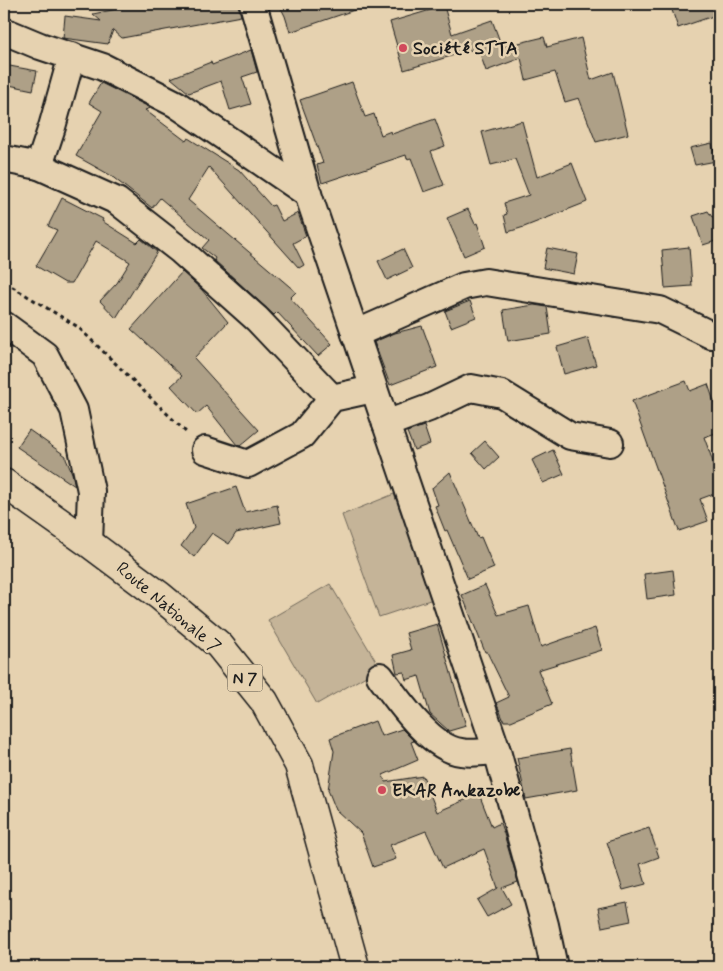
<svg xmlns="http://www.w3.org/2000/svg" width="723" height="971" font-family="Mynerve,sans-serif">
<rect width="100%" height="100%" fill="#e6d2b0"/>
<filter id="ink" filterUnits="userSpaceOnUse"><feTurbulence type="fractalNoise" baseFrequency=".02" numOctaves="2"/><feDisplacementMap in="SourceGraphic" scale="10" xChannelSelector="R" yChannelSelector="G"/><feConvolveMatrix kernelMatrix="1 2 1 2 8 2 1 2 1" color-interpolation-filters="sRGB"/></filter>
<g filter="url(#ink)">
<g fill="#c5b498" stroke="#70685a">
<path d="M394,494L433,599L379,617L342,515Z"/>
<path d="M330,584L380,668L317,704L268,620Z"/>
</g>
<g fill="#aea087" stroke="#1c1c1c">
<path d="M130,4H238L241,16L122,38L113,30L108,44L63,38L65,16L101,21L93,14L131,6Z"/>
<path d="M279,4H363V7L290,32L285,16Z"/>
<path d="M670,4H719V14L678,28Z"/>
<path d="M444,6L452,34L492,20L502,47L544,37L547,47L581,38L591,80L613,72L628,134L596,142L579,98L565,102L555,72L526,80L521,58L486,71L478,48L404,70L390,22Z"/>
<path d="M251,50L257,72L242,77L251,104L230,110L221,81L189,93L171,78L211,62L212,65Z"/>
<path d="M4,65L37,71L33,90L4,84Z"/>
<path d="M352,82L365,117L374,114L381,135L391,131L392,134L435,119L445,146L431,151L444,185L424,192L411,158L407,159L406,155L322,183L317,165L323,163L300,100Z"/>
<path d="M101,83L151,108L145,110L186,141L188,138L239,170L271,206L274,205L282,221L298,213L306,236L293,243L304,265L299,268L209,167L188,200L296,292L290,298L332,344L318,356L277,312L274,315L214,260L215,258L202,248L209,240L160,198L152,208L110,175L76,156L102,111L89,103Z"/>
<path d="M522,121L537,177L572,163L587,202L524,227L508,232L504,215L507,214L504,203L529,195L515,159L491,165L482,132Z"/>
<path d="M712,143L716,161L695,165L690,148Z"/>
<path d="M62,198L103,219L102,221L137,243L141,239L157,252L116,318L100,301L117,283L130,262L96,241L72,283H65L36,266L57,230L48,226Z"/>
<path d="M468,209L475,224L477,223L485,247L464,256L447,218Z"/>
<path d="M708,211L712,217L719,215V240L703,245L693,216Z"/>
<path d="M689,247L692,286L665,288L662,250Z"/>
<path d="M547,248L578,254L574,274L543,268Z"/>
<path d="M403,249L412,268L387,280L378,261Z"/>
<path d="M182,272L202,290L228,322L194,358L259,430L240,446L237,445L206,406L197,414L171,386L182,376L131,329Z"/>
<path d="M470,301L476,317L451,327L445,311Z"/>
<path d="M534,305L547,307L551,334L508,341L503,310Z"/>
<path d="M422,326L437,367L390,385L374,342L395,333Z"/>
<path d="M588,338L596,365L564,374L557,347Z"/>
<path d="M686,381L690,391L708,384L719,416V432L704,437L719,478V492L700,499L708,521L679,531L632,401Z"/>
<path d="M424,426L430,444L414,450L407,432Z"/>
<path d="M29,430L66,456V459L72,473L75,486L17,447Z"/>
<path d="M485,441L499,457L486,469L472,453Z"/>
<path d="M553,450L564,474L543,483L532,460Z"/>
<path d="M450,472L478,538L481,537L494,568L468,579L447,530L445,531L435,506L438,505L432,488Z"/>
<path d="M236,487L245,512L277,505L281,523L236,533L229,544L212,533L194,557L181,546L194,528L186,504Z"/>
<path d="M673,570L676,595L647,599L644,574Z"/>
<path d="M485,585L498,615L529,606L541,647L595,628L602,650L538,670L552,704L511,721H504L498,707L496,703L509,697L487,652H485L462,595Z"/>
<path d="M437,624L466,726L449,731L430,714L419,676L406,680L404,672L397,673L393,655L411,650L406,633Z"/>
<path d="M375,721L381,736L402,729L414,741L411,742L418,760L383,775L385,782L423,776L437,812L479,794L492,827L500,823L504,834L518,882L502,888L511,904L487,917L477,900L498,888L484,849L443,868L426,831L390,845L396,859L373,867L361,833L336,810L328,790L334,751L330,738Z"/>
<path d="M570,749L577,790L526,799L517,758Z"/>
<path d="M649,828L659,857L640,864L646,884L623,890L607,842Z"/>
<path d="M627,902L631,921L602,927L598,908Z"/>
</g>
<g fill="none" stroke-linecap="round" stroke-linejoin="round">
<g stroke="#1c1c1c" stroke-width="30">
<g id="minor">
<path d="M253,4L308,194L497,751L545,925L554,967"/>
<path d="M4,31L40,46L103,67L176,104L308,194"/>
<path d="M72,56L52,127L39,166L117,201L181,251L257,319L332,398"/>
<path d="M4,159L39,166"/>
<path d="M4,325L45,355L74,410L91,491L89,543"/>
<path d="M355,334L464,286L486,282L660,310L711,335L719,334"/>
<path d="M386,424L429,408L471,388L502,394L570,436L610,443"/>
<path d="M205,450L248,464L302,435L332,398L373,389"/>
<path d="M380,676C397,699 431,749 461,752C472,754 485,752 497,751"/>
</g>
</g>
<g stroke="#1c1c1c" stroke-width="31">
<path id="major" d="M4,483L89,543L160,596L219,645L264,701L299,765L355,967"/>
</g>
<path stroke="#1c1c1c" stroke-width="3" stroke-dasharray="4 4" stroke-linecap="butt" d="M4,285L11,286L78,327L188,434"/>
<use href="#minor" stroke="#e6d2b0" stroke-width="26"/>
<use href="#major" stroke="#e6d2b0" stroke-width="28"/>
</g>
</g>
<g fill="#d1495b" stroke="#e6d2b0" stroke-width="2">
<circle cx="403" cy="48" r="5"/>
<circle cx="382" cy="790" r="5"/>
</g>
<g text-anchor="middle" stroke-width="5" stroke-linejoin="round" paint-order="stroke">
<rect fill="#e6d2b0" stroke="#595348" stroke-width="1" x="227.5" y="664.5" width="35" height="27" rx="4"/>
<g font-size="16" font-weight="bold" fill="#1c1c1c">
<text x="245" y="684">N 7</text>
</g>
<g font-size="18" font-weight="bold" fill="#1c1c1c" stroke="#e6d2b0" text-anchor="start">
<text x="413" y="54">Société STTA</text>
<text x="392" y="796">EKAR Ankazobe</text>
</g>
<g font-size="18" fill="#1c1c1c" stroke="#e6d2b0">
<text transform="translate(169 607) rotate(40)" y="6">Route Nationale 7</text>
</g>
</g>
<rect width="723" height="971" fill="none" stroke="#e6d2b0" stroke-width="20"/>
<rect x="10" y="10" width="703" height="951" fill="none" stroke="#1c1c1c" stroke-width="2" filter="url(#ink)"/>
</svg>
